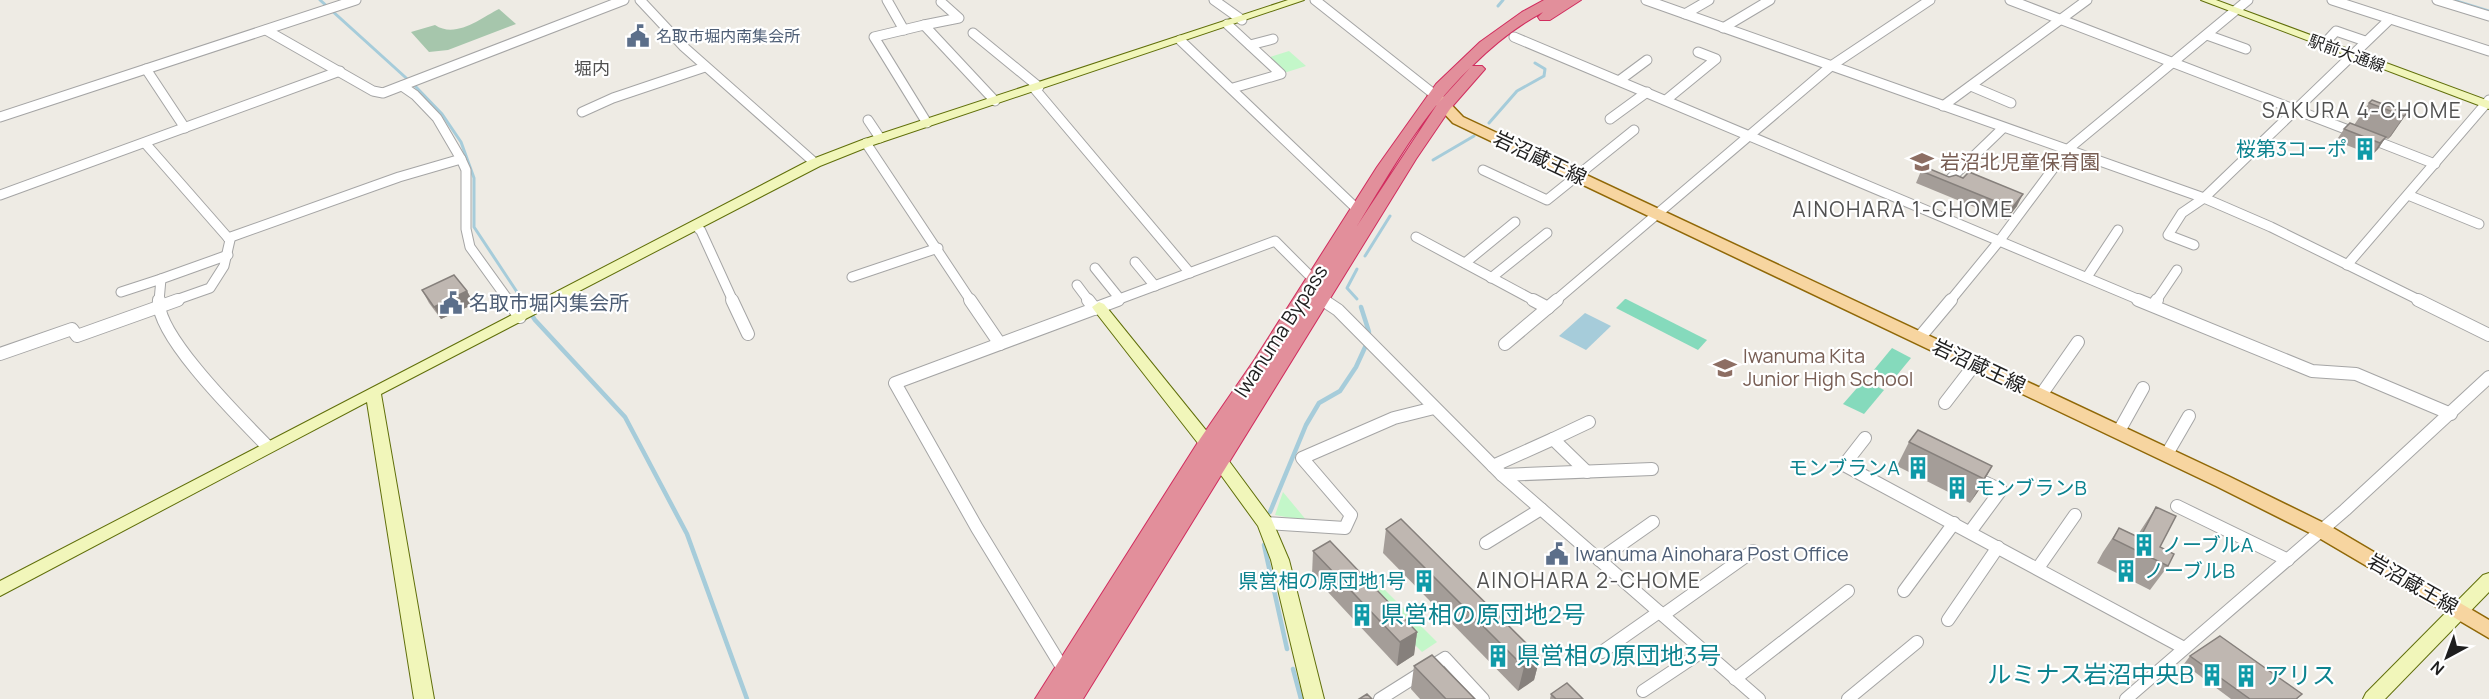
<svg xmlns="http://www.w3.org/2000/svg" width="2489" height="699" font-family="Manrope,'Noto Sans JP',sans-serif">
<rect width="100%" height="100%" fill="#eeebe4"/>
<path fill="#a6c6ac" d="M499,9L516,24L448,50L429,52L411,32L435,25C456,39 481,18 499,9Z"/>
<g fill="#c3f7c9">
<path d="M1289,51L1306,66L1284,73L1267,58Z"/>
<path d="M1283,492L1307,521L1275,515Z"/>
<path d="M1370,575L1437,642L1422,652L1355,584Z"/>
</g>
<g fill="#85dabc">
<path d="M1625,299H1626L1707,340L1698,350L1616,308Z"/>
<path d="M1892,348L1911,358L1893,380L1873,371Z"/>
<path d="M1864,380L1884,390L1864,414L1843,404Z"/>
</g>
<path fill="#a6ccda" d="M1585,313L1611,326L1586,350L1559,336Z"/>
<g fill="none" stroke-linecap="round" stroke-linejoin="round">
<g stroke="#a6ccda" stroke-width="3">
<path d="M320,0L415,86L442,114L461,142L474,178V227L523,301"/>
<path d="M2453,0L2489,11"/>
<path d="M1498,6L1503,0"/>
<path d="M1489,123L1517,91L1544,76L1545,69L1535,63"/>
<path d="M1433,160L1474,136"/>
<path d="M1365,256L1390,216"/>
<path d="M1357,269L1347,288L1357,299"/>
</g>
<g stroke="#a6ccda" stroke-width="4.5">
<path d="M522,300L535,320L625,417L687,534L747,699"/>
<path d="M1361,307L1369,332"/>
<path d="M1270,512L1306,425L1319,403L1340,391L1356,367L1367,343"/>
<path d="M1264,545L1287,649"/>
<path d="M1293,669L1301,699"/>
</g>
<g stroke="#a5a5a5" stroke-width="11">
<g id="street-far1">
<path d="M640,0L684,47L815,163"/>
<path d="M887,0L904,30"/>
<path d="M1214,0L1242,20"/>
<path d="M1315,0L1435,95"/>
<path d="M1646,0L2204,198L2271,227L2421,301"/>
<path d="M2010,0L2356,133"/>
<path d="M2332,0L2489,51"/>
<path d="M2437,0L2489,16"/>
<path d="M1685,14L1709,0"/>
<path d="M1227,24L1281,74L1233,88"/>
<path d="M924,25L959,18L941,2"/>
<path d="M1723,28L1770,0"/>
<path d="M266,30L373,91L383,93L624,0"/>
<path d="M973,33L1039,87"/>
<path d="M2207,35L2246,49"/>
<path d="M1514,37L2142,301"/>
<path d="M1180,40L1358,210"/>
<path d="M2324,44L2336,31L2365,41"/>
<path d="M1250,45L1273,39"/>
<path d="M146,69L185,128"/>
<path d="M1620,80L1647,60"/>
<path d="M402,86L415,95L437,118L461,159L466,170V229L470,247L509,301"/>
<path d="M1971,86L2011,103"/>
<path d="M1034,88L1190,273"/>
<path d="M1666,100L1716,59L1698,52"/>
<path d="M1943,106L2087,0"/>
<path d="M582,112L613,98L705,67"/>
<path d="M0,117L356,0"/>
<path d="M1610,119L1647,92"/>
<path d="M868,120L880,138"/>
<path d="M927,123L874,37L924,25L995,101"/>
<path d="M2371,139L2435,164"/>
<path d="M145,143L230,240L224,266L210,288L173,301"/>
<path d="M866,143L971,301"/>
<path d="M1483,170L1547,200L1634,130"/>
<path d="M1942,181L1946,183L2003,128"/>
<path d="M0,195L340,71"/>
<path d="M2408,195L2479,224"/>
<path d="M696,226L701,231L733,301"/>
<path d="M1416,237L1535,301"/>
<path d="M228,238L399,177L461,159"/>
<path d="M2194,245L2168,235L2182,213L2204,198L2390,19"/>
<path d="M1135,262L1155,286"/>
<path d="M1465,263L1515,222"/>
<path d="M2347,265L2489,100"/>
<path d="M1095,268L1120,299"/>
<path d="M852,277L938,248"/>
<path d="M2087,277L2118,230"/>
<path d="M1491,278L1547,233"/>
<path d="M161,279L228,255"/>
<path d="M1077,285L1089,301"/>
<path d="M121,292L161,279L159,301"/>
<path d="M1320,298L1325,301"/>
<path d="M1114,301L1275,241L1315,281"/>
<path d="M1555,301L1831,66L1930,0"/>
<path d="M1950,301L2000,240L2067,150L2248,0"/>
<path d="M2156,301L2177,270"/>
</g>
</g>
<g stroke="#a5a5a5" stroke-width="14">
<g id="street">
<path d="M159,300C155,335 243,421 268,447"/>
<path d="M508,300L520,317"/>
<path d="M732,300L748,334"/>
<path d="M970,300L1000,344"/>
<path d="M1088,300L1095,309"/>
<path d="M1323,300L1338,310L1502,475L1759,699"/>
<path d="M1533,300L1548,308"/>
<path d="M2138,300L2312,371L2356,374L2451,414"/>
<path d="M2418,300L2489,335"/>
<path d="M2154,305L2157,300"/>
<path d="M1920,337L1951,300"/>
<path d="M1505,344L1557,300"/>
<path d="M0,354L72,329L77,336L178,300"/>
<path d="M2041,395L2078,342"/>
<path d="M1945,403L1975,364"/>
<path d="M2119,431L2143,388"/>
<path d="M1865,438L1844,465L2184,648"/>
<path d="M1553,439L1589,422"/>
<path d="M2167,454L2189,416"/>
<path d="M1493,466L1553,439L1587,472"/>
<path d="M1502,475L1652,469"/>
<path d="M2177,506L2288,560"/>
<path d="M1265,523L1345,528L1351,515L1302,458L1394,418L1434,408"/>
<path d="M1970,532L2001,490L1980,480"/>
<path d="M1486,543L1541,509"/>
<path d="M1599,560L1653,522"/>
<path d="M2038,568L2075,515"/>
<path d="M1904,591L1954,523"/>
<path d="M1663,615L1753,551"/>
<path d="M1948,620L1998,547"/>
<path d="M1602,652L1659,612"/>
<path d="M1065,672L977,528L895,383L1118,300"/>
<path d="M1735,679L1848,591"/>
<path d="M1643,691L1703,651"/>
<path d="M1380,699L1445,658L1483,699"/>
<path d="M1848,699L1917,642"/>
<path d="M2126,699L2345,510L2489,377"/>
</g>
</g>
<g stroke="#606f0a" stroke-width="2">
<g id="secondary">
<path d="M1288,0H1304L870,146L820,166L381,394L434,699H414L367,402L0,596V581L810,160L862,140Z"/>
<path d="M2201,0H2216L2489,101V109Z"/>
<path d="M1099,302L1104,304L1209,434L1271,518L1289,560L1324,699H1304L1271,560L1258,526L1197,442L1094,310L1092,307Z"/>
<path d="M2489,573V592L2385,699H2363L2366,693L2483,575Z"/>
</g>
</g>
<g stroke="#906807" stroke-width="3">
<path id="primary" d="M1435,92L1440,93L1463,117L2228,476L2328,525L2489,620V638L2314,535L2216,486L1453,123L1428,96Z"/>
</g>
<g stroke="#d12c5e" stroke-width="2">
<path id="highway" d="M1544,0H1581L1550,20H1540L1538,17L1543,12C1517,26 1493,45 1472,66H1482L1485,69L1450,109L1416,159L1083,699H1035L1200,439L1255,359L1377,167L1436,84L1480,42L1522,12ZM1470,68L1438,103L1357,226C1391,171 1423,113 1470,68Z"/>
</g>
<use href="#street-far1" stroke="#fff" stroke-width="9"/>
<use href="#street" stroke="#fff" stroke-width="12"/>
<use href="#secondary" fill="#f1f6ba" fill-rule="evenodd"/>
<use href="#primary" fill="#f7d5a0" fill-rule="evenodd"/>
<use href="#highway" fill="#e28f9b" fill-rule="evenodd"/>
</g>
<g fill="#a49d98">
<path d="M2369,103L2407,113L2391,136L2388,139L2385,138L2378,149L2372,155L2336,141L2344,129L2354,125Z"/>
<path d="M1921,171L2017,206L2006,220L1916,183Z"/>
<path d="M422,290L467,291L474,304L441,319L429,303Z"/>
<path d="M1909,442L1992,466L1979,490L1970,503L1897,466Z"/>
<path d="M2156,507L2160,547L2168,566L2150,590L2097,563L2103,552L2119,528L2137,536Z"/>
<path d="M1386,529L1540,657L1534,680L1518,691L1383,553Z"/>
<path d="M1313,551L1417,632L1414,655L1397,666L1312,575Z"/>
<path d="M2190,656L2302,694L2297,699H2231L2184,664Z"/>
<path d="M1414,666L1475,699H1420L1411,689Z"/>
<path d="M1551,694L1583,699H1550Z"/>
</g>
<g fill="#86807c">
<path d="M2407,113L2391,136L2388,139L2404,116Z"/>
<path d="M2386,137L2378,149L2372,155L2380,143Z"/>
<path d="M2023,194L2017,206L2006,220L2012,208Z"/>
<path d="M467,291L474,304L441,319L434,307Z"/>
<path d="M1992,466L1979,490L1970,503L1984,479Z"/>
<path d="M1417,632L1414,655L1397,666L1400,642Z"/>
<path d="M1540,657L1534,680L1518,691L1524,667Z"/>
</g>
<g fill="#bfb7b1" stroke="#86807c" stroke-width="1.5">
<path d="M2372,100L2407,113L2404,116L2369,103Z"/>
<path d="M2350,123L2386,137L2380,143L2344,129Z"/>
<path d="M1925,167L1949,177L1956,175L1963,178L1969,172L2023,194L2012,208L1921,171Z"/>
<path d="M454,275L467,291L434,307L422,290Z"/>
<path d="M1918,430L1992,466L1984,479L1909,442Z"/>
<path d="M2156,507L2176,516L2160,547L2174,554L2168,566L2113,539L2119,528L2140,538Z"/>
<path d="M1401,519L1540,657L1524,667L1386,529Z"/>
<path d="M1330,541L1417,632L1400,642L1313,551Z"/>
<path d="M2220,636L2302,694L2296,699H2250L2190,656Z"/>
<path d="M1432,655L1475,699H1446L1414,666Z"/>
<path d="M1567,683L1583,699H1556L1551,694Z"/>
<path d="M1367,694L1372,699H1359Z"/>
</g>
<defs>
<g id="civic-bare" transform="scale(1.8)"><path d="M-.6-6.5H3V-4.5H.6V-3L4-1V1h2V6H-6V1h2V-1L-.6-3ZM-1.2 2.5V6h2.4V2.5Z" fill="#5c6f8a" stroke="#fff" stroke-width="2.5" paint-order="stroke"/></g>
<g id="building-bare" transform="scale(1.8)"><path d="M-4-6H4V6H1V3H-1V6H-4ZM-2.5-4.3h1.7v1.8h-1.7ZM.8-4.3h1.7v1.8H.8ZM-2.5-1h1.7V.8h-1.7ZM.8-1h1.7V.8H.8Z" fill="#0f9aa8" stroke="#fff" stroke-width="2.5" paint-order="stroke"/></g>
<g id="school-bare" transform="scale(1.8)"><path d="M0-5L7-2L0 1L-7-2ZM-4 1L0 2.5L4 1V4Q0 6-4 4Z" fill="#8d6e63" stroke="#fff" stroke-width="2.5" paint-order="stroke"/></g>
</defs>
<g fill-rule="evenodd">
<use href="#civic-bare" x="638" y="36"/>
<use href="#building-bare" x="2365" y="149"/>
<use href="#school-bare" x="1922" y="162"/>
<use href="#civic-bare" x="451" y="303"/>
<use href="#school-bare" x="1725" y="368"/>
<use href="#building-bare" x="1918" y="468"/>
<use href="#building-bare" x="1957" y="488"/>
<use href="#building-bare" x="2144" y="545"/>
<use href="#civic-bare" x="1557" y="554"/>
<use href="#building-bare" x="2126" y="571"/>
<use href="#building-bare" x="1424" y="581"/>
<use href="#building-bare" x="1362" y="615"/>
<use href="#building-bare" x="1498" y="656"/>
<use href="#building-bare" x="2212" y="675"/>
<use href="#building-bare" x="2246" y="676"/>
</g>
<g text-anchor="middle" stroke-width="4.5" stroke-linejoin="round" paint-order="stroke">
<g font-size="16" fill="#4e5e75" stroke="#fff" text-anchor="start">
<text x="656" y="42">名取市堀内南集会所</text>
</g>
<g font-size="16" fill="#1e1e1e" stroke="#fff">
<text transform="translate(2347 53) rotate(20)" y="6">駅前大通線</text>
</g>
<g font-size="18" fill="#515151" stroke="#fff">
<text x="592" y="75">堀内</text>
</g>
<g font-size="20" fill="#0d838f" stroke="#fff" text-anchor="end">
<text x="2347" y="156">桜第3コーポ</text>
<text x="1900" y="475">モンブランA</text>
<text x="1975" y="495" text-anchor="start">モンブランB</text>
<text x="2162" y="552" text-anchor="start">ノーブルA</text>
<text x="2144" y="578" text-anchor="start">ノーブルB</text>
<text x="1406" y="588">県営相の原団地1号</text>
</g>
<g font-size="20" fill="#1e1e1e" stroke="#fff">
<text transform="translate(1540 158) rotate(25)" y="7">岩沼蔵王線</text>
<text transform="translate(1281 331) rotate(-57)" y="7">Iwanuma Bypass</text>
<text transform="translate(1979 366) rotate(25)" y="7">岩沼蔵王線</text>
<text transform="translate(2413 584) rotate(30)" y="7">岩沼蔵王線</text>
</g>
<g font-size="20" fill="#785e54" stroke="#fff" text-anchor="start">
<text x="1940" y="169">岩沼北児童保育園</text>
<text x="1743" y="363">Iwanuma Kita<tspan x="1743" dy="23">Junior High School</tspan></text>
</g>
<g font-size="20" fill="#4e5e75" stroke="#fff" text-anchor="start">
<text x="469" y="310">名取市堀内集会所</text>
<text x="1575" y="561">Iwanuma Ainohara Post Office</text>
</g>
<g font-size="21" letter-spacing="1.5" fill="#515151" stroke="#fff">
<text x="2362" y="118">SAKURA 4-CHOME</text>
<text x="1903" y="217">AINOHARA 1-CHOME</text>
<text x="1589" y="588">AINOHARA 2-CHOME</text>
</g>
<g font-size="24" fill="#0d838f" stroke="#fff" text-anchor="start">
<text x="1380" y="623">県営相の原団地2号</text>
<text x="1516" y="664">県営相の原団地3号</text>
<text x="2194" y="683" text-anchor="end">ルミナス岩沼中央B</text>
<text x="2264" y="684">アリス</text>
</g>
</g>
<g transform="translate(2447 657) rotate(221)" stroke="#ffffff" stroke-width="4.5" paint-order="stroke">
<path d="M0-4.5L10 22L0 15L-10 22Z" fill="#1e1e1e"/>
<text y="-9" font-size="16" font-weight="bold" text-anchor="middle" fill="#1e1e1e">N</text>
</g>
</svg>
